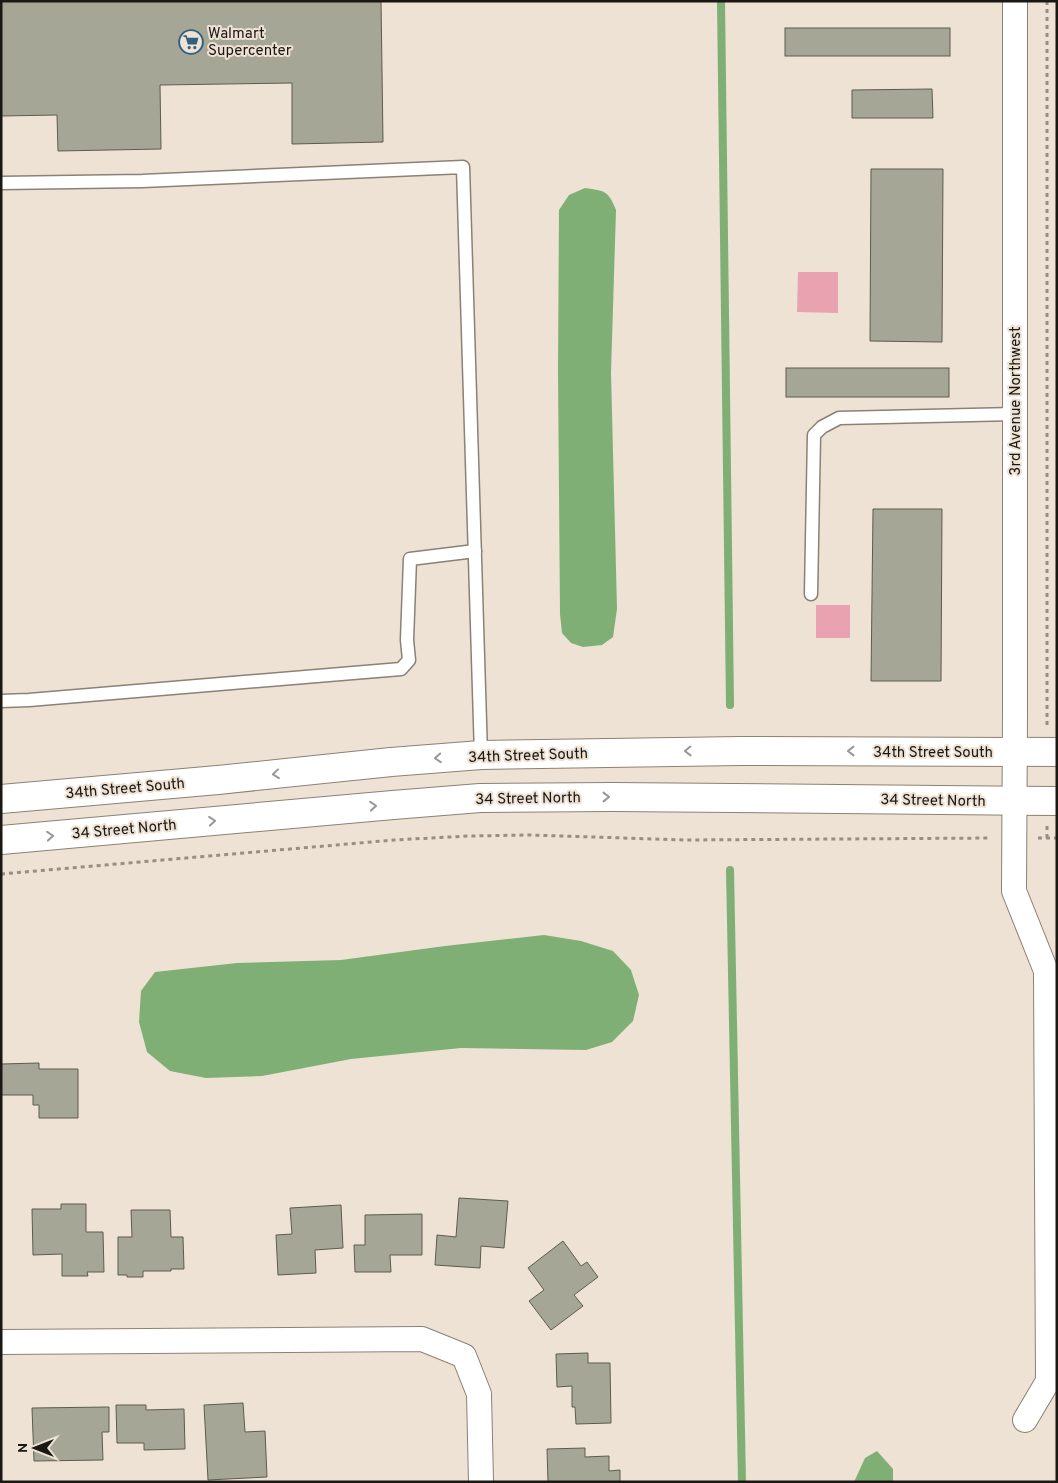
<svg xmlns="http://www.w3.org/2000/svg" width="1058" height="1483" font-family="Overpass,sans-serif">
<rect width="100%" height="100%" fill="#ede2d4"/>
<g fill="#e9a2b0">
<path d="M798,272H838V313L797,312Z"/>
<rect x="816" y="605" width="34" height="33"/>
</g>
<g fill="#7faf74">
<path d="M585,188C605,191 608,190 616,210L611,373L617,609L613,637L602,645L583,647L571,643L562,633L560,614L558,371L559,210L569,195Z"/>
<path d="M544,935L581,941L613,951L631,970L639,995L633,1021L612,1042L586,1050L461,1048L351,1059L262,1076L206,1078L170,1071L147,1052L139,1022L141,991L155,972L237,963L341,960L445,946Z"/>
<path d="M877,1451L893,1469V1482H854L865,1458Z"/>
</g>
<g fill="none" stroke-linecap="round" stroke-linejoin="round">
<g stroke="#7faf74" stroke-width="8">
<path d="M721,1L730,705"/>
<path d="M730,870L742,1482"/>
</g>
</g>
<g fill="#a6a696" stroke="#5c5c4e">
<path d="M1,1H381L383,142L292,144V83L160,85L161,149L58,151L57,115L1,116Z"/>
<rect x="785" y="28" width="165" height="28"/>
<path d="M932,89L933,118H852V90Z"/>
<path d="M871,169H943L942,342L870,341Z"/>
<rect x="786" y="368" width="163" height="29"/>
<path d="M873,509H942L941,681H871Z"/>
<path d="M39,1063V1069H78V1118H39V1105H33V1095H1V1064Z"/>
<path d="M459,1198L508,1201L504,1248L481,1246L480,1268L435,1265L437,1235L456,1237Z"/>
<path d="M61,1204H86V1232H103L104,1272H87L88,1276H62V1254L33,1255L32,1209H61Z"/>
<path d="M341,1205L343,1248L315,1250L316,1273L278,1275L276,1235L292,1234L290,1208Z"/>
<path d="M131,1210H170L171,1237H183L184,1269H171V1271H143V1277H127V1275H118V1237H132Z"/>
<path d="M422,1214V1255H390L391,1272H355L354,1245H365V1215Z"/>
<path d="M563,1241L581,1266L587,1262L598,1277L574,1295L583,1306L551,1330L529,1301L544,1290L528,1268Z"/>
<path d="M588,1353V1363H610L611,1423L576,1424L575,1407H572V1386L557,1387L556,1354Z"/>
<path d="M243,1403L245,1432L265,1431L267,1477L208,1480L204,1405Z"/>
<path d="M116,1405H146V1410L184,1409L185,1449L144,1450V1443H117Z"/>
<path d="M109,1407V1432H102L103,1460L34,1461L32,1408Z"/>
<path d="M585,1448V1457L609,1456V1471L620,1470V1482H548L547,1449Z"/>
</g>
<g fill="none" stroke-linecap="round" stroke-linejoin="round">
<g stroke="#8b8174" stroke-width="15">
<g id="lane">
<path d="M1,183L142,181L463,167L481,755"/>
<path d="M811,594L814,435L822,427L839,418L1015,414"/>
<path d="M1,701L29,700L401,669L409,660L407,640L410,559L475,551"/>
</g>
</g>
<g stroke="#8b8174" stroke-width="26">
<g id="street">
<path d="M1015,1V712L1014,891L1046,971L1048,1381L1025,1420"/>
<path d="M1,1342L422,1339L464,1356L479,1394L481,1482"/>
</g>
</g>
<g stroke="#8b8174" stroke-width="30">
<g id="secondary">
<path d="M1,799L218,780L391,762L481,755L741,751L1057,752"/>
<path d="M1,840L393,805L480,798L612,797L1057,801"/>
</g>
</g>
<g stroke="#978f85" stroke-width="3" stroke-dasharray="4 4" stroke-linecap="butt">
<path d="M1047,1V727"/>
<path d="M1047,826V838"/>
<path d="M1038,838H1057"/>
<path d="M1,874L394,840L468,836L531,835L685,840L991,838"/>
</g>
<use href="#lane" stroke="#fff" stroke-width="12"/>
<use href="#street" stroke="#fff" stroke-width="24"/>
<use href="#secondary" stroke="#fff" stroke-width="28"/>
</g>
<defs><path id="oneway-chevron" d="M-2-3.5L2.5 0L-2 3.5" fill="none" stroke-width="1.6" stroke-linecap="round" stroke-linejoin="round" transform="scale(1.25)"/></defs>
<g stroke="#989795">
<use href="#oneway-chevron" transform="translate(688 751) rotate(179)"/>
<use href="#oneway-chevron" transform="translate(851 751) rotate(-180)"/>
<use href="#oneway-chevron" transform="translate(438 758) rotate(176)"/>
<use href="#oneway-chevron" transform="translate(276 774) rotate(174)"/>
<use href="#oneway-chevron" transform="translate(606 797)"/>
<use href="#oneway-chevron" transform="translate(373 806) rotate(-5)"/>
<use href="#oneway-chevron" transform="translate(212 821) rotate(-5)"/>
<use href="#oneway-chevron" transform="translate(50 836) rotate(-5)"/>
</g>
<defs>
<g id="supermarket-ring" transform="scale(1.25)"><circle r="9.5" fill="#ede2d4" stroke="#31607f" stroke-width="1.5"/><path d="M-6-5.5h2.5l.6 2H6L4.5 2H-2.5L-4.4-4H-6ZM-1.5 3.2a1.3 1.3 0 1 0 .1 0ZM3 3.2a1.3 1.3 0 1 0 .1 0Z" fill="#31607f"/></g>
</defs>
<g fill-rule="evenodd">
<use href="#supermarket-ring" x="191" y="42"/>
</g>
<g text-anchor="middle" stroke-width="4" stroke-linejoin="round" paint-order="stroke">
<g font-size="15" fill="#1b1713" stroke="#ede2d4" text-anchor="start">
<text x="208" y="38">Walmart<tspan x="208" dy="17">Supercenter</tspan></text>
</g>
<g font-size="15" fill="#1b1713" stroke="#ede2d4">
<text transform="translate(1015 401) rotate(-90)" y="5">3rd Avenue Northwest</text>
<text x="933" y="757">34th Street South</text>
<text transform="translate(528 755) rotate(-2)" y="5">34th Street South</text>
<text transform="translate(125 788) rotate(-5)" y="5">34th Street South</text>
<text transform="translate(528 798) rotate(-1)" y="5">34 Street North</text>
<text transform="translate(933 800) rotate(1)" y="5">34 Street North</text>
<text transform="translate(124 829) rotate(-5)" y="5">34 Street North</text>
</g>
</g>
<rect width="1058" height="1483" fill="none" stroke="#1b1713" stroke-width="5"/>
<g transform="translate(35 1448) rotate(270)" stroke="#ede2d4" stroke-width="4" paint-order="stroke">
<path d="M0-4L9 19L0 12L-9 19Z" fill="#1b1713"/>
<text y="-8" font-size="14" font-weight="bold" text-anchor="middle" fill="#1b1713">N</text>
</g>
</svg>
